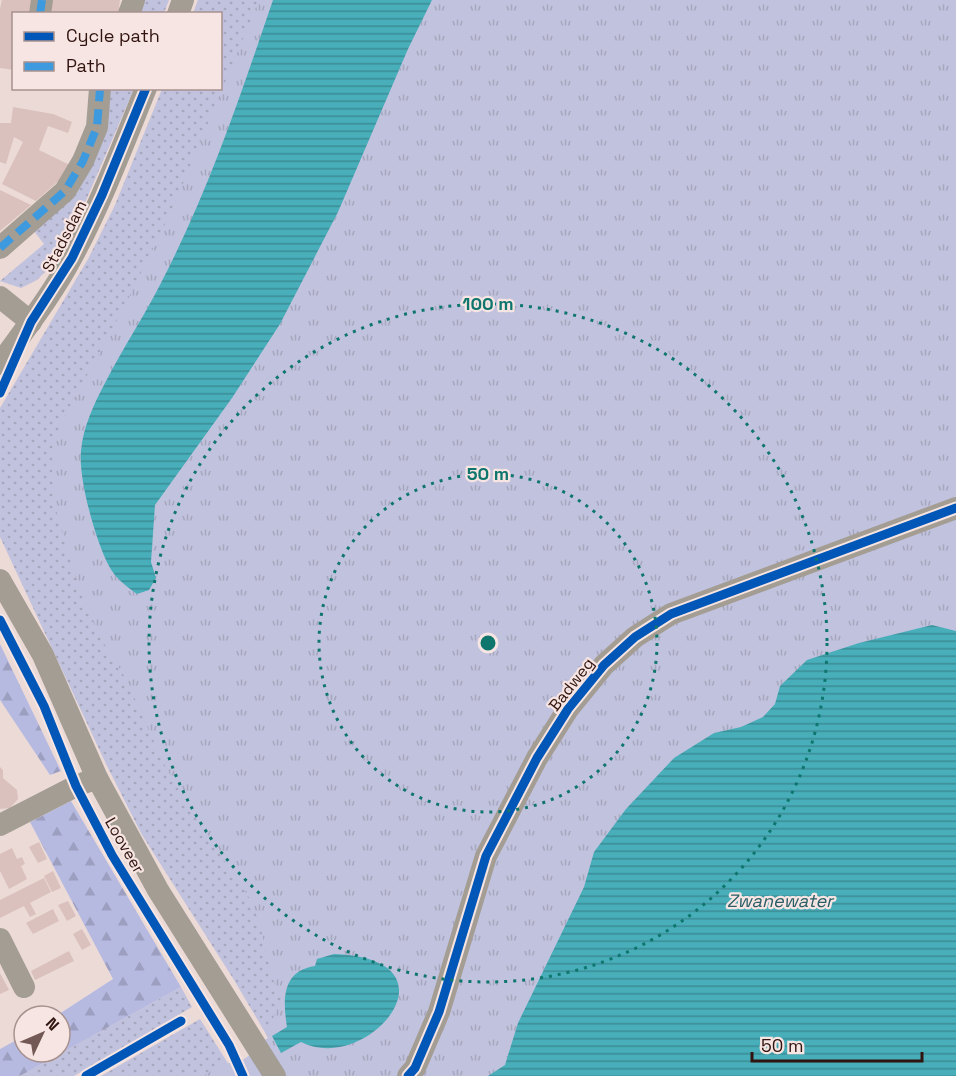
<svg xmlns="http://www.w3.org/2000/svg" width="956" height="1076" font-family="'Space Grotesk',sans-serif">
<defs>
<pattern id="grass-dots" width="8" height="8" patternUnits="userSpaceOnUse" patternTransform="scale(1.5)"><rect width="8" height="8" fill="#c1c2de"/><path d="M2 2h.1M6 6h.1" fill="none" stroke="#a6a6bd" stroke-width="1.8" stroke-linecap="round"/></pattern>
<pattern id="forest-firs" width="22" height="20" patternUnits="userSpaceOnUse" patternTransform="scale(1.5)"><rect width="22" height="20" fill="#b6bae1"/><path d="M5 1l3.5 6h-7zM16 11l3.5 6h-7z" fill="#9d9fc0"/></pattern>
<pattern id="park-tufts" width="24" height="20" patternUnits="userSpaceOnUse" patternTransform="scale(1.5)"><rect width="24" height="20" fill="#c1c2de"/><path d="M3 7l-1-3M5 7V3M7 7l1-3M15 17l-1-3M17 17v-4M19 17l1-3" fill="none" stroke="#a6a6bd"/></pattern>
<pattern id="water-rules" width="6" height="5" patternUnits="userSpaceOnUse" patternTransform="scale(1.5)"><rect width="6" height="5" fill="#47aeba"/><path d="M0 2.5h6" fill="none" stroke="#3c8c96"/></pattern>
</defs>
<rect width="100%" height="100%" fill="#ecdad7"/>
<g fill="url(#grass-dots)">
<path d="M145,0H169L164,13L139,14Z"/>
<path d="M198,0H273L403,792L279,1056L234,980L142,835L106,764L0,537V408L88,259L115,205L162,89L220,88V14L193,13Z"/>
<path d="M108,89H134L84,205L48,269L37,280L21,288L0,281L44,244L34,231Z"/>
<path d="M181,987L192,1007L74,1076H20Z"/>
<path d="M200,1019L236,1076H101Z"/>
</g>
<g fill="url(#forest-firs)">
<path d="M0,644L61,771L50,775L0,700Z"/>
<path d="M71,801L181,987L20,1076H0V1049L24,1036V1052H60V1016H56L113,979L30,822Z"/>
</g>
<path fill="url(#park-tufts)" d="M259,0H956V1076H203L223,1064L241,1061L253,1053L258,1044L268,1038L266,1034L281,1000L272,977L259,921L252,902L189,808L163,762L126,679L100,637L81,594L68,552L55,506L52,468L53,449L60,425L124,307L172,210Z"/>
<g fill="url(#water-rules)">
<path d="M273,0H432L408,49L338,212L280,324L232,398L155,505L151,562L156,578L149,590L137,594C126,586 115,578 109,566C96,542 78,478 81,451C83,427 94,404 105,383C124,346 147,312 165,275C210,187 241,94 273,0Z"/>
<path d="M932,625L956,631V1076H488L505,1065L518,1023L584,887L594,852L626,809L674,758L714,733L741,727L763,717L775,704L780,686L807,660L859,643Z"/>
<path d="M334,954C466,959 367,1076 301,1042L281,1053L272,1036L287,1027C283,1001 281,971 315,966L317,959Z"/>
</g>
<g fill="#dac1bd">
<path d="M2,0H40L38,14H14V70L0,68V9Z"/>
<path d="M47,0H120L119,7H122L121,14H44Z"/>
<path d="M13,107L53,114L72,122L68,133L48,126L39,150L74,167L36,201L2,184L23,142L14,137L6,164L0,162V123H11Z"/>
<path d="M0,190L31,205L0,231Z"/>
<path d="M0,767L3,770V778L17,790L18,799L10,808L0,809Z"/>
<path d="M39,842L47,859L38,863L29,847Z"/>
<path d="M12,848L17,859L22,857L25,864L21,866L27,879L9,889L0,871V854Z"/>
<path d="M53,871L61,888L52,892L44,876Z"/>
<path d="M44,878L51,892L30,903L36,914L30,917L24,906L0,918V900Z"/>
<path d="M68,901L76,916L67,921L58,905Z"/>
<path d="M53,909L59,921L33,934L26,923Z"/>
<path d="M82,929L91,945L82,950L73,934Z"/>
<path d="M69,951L74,961L35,980L31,971Z"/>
<path d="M0,973L9,990L0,994Z"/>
</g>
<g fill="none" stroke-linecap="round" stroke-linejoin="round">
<g stroke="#a39d94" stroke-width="22">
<path d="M40,14L42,0"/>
<path d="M129,14L134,0"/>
<path d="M178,14L183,0"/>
<path d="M0,248L65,191L83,161L97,127L100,88"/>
<path d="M0,297L31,322"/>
<path d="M0,364C25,329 52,295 72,257C101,203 123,145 146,88"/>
<path d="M0,580L43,655L97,778L158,890L275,1076"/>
<path d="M0,825L76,786L97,778"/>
<path d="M0,939L24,987"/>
<path d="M408,1076L415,1068L439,1012L486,856L537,758L568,709L604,665L635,637L671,614L956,508"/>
</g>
<g stroke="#3e9ade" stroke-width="8" stroke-dasharray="15 8" stroke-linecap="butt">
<path d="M40,14L42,0"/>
<path d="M0,248L65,191L83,161L97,127L100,89"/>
</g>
<g stroke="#f6e5e2" stroke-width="13">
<g id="cycleway">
<path d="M0,393L31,322L72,258L102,195L146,88"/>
<path d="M0,620L44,706L76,786L112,855L229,1045L243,1076"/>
<path d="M86,1076L181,1021"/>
<path d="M408,1076L415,1068L439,1012L486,856L537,758L568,709L604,665L635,637L671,614L956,508"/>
</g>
</g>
<use href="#cycleway" stroke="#0057b8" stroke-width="9"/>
</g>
<g fill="none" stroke="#0f766e" stroke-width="3" stroke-dasharray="3 6">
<circle cx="488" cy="643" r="169"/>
<circle cx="488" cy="643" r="339"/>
</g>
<g text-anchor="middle" stroke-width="4.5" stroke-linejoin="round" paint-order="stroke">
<g font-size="16" fill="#31140f" stroke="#f6e5e2">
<text transform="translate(64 236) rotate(-63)" y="6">Stadsdam</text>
<text transform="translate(571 684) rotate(-52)" y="6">Badweg</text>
<text transform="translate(125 845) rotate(60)" y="6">Looveer</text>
</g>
<g font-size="18" font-style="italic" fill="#2a5d66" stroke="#f6e5e2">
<text x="780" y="907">Zwanewater</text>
</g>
</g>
<circle cx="488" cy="643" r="9" fill="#0f766e" stroke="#f6e5e2" stroke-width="3"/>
<g font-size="18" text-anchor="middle" font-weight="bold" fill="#0f766e" stroke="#f6e5e2" stroke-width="4.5" stroke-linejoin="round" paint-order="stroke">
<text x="488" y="310">100 m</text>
<text x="488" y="480">50 m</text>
</g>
<rect x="12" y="12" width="210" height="78" fill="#f6e5e2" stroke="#a7918e" stroke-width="1.5"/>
<rect x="24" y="32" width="30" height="9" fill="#0057b8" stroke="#a7918e" stroke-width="1.5"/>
<text x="66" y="42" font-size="18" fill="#31140f">Cycle path</text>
<rect x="24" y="62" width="30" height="9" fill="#3e9ade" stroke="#a7918e" stroke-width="1.5"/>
<text x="66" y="72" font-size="18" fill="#31140f">Path</text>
<g transform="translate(42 1034) rotate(46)"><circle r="28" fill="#f6e5e2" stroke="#a7918e" stroke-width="1.5"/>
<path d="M0-4.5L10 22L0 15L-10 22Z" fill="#725955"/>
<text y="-9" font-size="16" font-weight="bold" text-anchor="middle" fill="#31140f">N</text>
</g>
<path d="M752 1052v9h170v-9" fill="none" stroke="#31140f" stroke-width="3"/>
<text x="761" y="1052" font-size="18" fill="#31140f" stroke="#f6e5e2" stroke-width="4.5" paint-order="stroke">50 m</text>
</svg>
